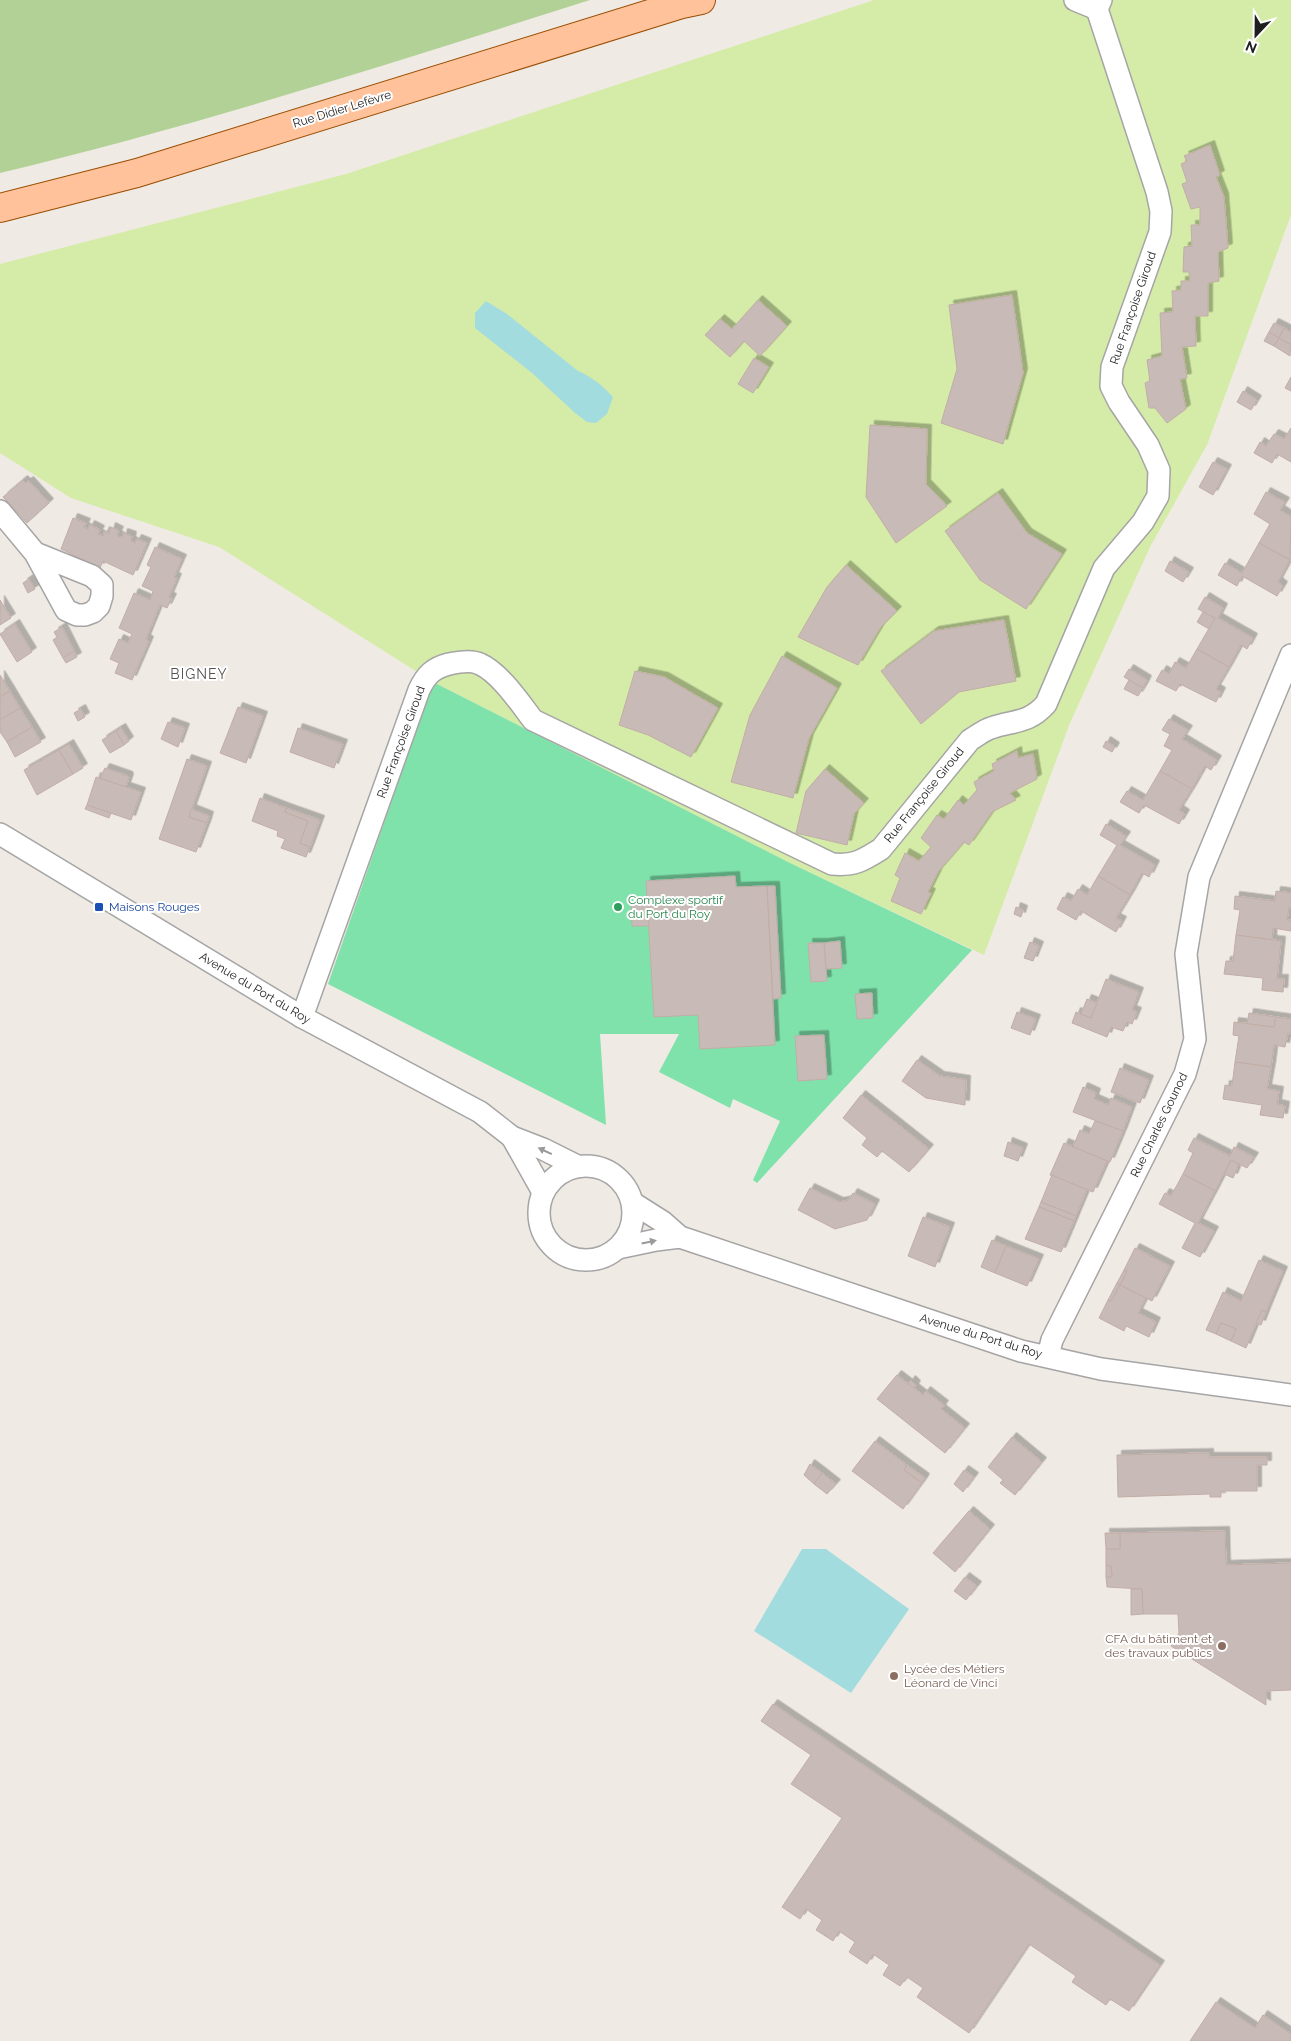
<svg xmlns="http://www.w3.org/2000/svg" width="1291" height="2041" font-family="Raleway,sans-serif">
<defs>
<filter id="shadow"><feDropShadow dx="4.5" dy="-4.5" stdDeviation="0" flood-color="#0004"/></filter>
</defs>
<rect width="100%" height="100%" fill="#f0eae4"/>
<path fill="#d5eca8" d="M874,0H1291V215L1207,445L1150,547L1070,723L984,955L790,863L433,682L219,547L71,498L0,453V264L346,174Z"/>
<path fill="#b2d197" d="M0,0H590C395,62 200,125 0,173Z"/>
<path fill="#7fe2ab" d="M433,682L790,863L972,950L757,1183L753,1180L780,1121L733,1099L730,1108L659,1072L679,1034H600L606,1125L328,984Z"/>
<g fill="#a3dcdf">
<path d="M486,301L507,314L578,371C592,377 602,385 613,397L607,414L596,423L587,422L575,413L532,373L475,328V313Z"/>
<path d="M802,1549H826L909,1609L851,1693L754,1631Z"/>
</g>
<g fill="#c8bbb7" stroke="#c2ada6" filter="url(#shadow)">
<path d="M1210,145L1220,175L1216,177L1224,197L1228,248L1218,252L1219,281L1208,283V316H1195L1196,346L1182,347L1187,378L1180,379L1186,409L1167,423L1155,408H1149L1145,383L1150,381L1147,360L1162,356L1160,313L1173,312L1172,291L1181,290V281H1190L1189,272H1183L1184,247L1192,246L1191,225H1200V207L1191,209L1182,184L1187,182L1181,164L1187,161L1184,156Z"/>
<path d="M1012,295L1023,373L1003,444L941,423L957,369L949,305Z"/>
<path d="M758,300L787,326L760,356L744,341L730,357L705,335L720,319L732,329Z"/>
<path d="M1274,323L1284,328L1279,338L1269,332Z"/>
<path d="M1284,328L1291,332V345L1279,338Z"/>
<path d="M1269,332L1279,338L1274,346L1264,341Z"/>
<path d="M1279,338L1291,345L1290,356L1274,346Z"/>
<path d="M754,358L769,367L753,393L738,384Z"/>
<path d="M1291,377V391L1285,388Z"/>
<path d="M1243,391L1257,400L1251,410L1237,402Z"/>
<path d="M870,425L927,429L926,484L947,506L896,543L866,497Z"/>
<path d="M1291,428V462L1277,454L1272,463L1254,453L1260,442L1266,446L1274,434L1284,439Z"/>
<path d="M1213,462L1227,469L1213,495L1199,487Z"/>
<path d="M23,480L26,483L29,481L49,503L27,523L3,497Z"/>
<path d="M1266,492L1285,502L1280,510L1291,517L1290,560L1259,543L1270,524L1254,514Z"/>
<path d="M998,493L1027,533L1062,554L1026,609L980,580L945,531Z"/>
<path d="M73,518L86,523L84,527L88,529L90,525L100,530L98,534L103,536L105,531L109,534L111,527L119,531L117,535L122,538L123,533L132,536L131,541L135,543L137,539L147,543L133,575L103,561L100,568L61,549Z"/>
<path d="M1259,543L1290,560L1278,582L1283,586L1277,596L1242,576L1237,586L1218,575L1225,563L1242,573Z"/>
<path d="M155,547L182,559L174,577L177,578L169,597L172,598L167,608L160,605L146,639L149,641L132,680L115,673L119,663L110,659L119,639L128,643L132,634L119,628L134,593L150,600L153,591L142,586L151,567L147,565Z"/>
<path d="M1170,561L1189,572L1183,582L1165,571Z"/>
<path d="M846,565L897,611L880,628L858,665L798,637L827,587Z"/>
<path d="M29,579L35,589L28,593L23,583Z"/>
<path d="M1205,597L1223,608L1218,618L1253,638L1247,649L1241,645L1229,667L1197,649L1215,618L1198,609Z"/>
<path d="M0,600L11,618L0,625Z"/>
<path d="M1203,612L1215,618L1209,629L1197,622Z"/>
<path d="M1004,620L1016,681L959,692L921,724L881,671L934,631Z"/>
<path d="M15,624L32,652L17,662L0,634Z"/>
<path d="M62,627L74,651L63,658L53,640L57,637L54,632Z"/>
<path d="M1197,649L1229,667L1216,689L1221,692L1216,702L1180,684L1176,691L1156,681L1162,670L1169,674L1175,662L1186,668Z"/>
<path d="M74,651L77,657L66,663L63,658Z"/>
<path d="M782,656L837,688L809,738L793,798L731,782L750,715Z"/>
<path d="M1129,669L1147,680L1143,688L1124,677Z"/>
<path d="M635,671L664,677L718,708L691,757L648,735L619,725Z"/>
<path d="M0,675L10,691L0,697Z"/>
<path d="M1129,680L1143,688L1138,696L1124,689Z"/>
<path d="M10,691L20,708L0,720V697Z"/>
<path d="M238,707L263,716L246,763L220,753Z"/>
<path d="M20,708L32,727L7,742L0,732V720Z"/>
<path d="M81,709L85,717L78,721L74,713Z"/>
<path d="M1169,719L1188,730L1182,739L1217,760L1211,770L1205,766L1192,789L1160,771L1172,750L1164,746L1170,734L1162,730Z"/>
<path d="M168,722L185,728L178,747L161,739Z"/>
<path d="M32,727L41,742L15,757L7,742Z"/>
<path d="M121,728L129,741L124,745L116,731Z"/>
<path d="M298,728L343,744L334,768L290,752Z"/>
<path d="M116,731L124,745L110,753L102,740Z"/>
<path d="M1106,741L1115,747L1112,752L1103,747Z"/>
<path d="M69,744L83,768L73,774L59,750Z"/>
<path d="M59,750L73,774L37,795L24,770Z"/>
<path d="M1017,751L1018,758L1033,754L1037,779L1010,793L1016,800L992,812L969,845L964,842L938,872L928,892L931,893L921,914L891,901L900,878L895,875L905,853L919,861L931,847L921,838L937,815L944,819L958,800L964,805L977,790L974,782L994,771L992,764Z"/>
<path d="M187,759L207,766L189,817L207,823L196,852L159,839Z"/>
<path d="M105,768L128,776L129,778L126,787L100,778Z"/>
<path d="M825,769L864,803L854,814L847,845L796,833L806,791Z"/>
<path d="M1160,771L1192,789L1179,810L1185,814L1179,824L1144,805L1139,813L1120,802L1127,791L1143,800Z"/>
<path d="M96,777L141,792L131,820L87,805Z"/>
<path d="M260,798L286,808L285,812L308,821L300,843L310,847L306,857L281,848L285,839L277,836L278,831L252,821Z"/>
<path d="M87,805L111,813L109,818L85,809Z"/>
<path d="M286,808L320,820L310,847L300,843L308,821L285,812Z"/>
<path d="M191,809L209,816L207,823L189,817Z"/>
<path d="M1106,824L1126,836L1120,845L1155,865L1149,877L1142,873L1130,895L1098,876L1117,845L1100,835Z"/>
<path d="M735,876L736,887L767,886L775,1045L700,1049L698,1015L654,1017L646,881Z"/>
<path d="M1098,876L1130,895L1116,918L1122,921L1116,932L1081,911L1076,920L1057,909L1063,897L1071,901L1078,889L1087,895Z"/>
<path d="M767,886H775L781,998L773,999Z"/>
<path d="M1276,891L1291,893V907H1289L1287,920H1291V931L1273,928L1272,940L1236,935L1240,910L1234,909L1235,896L1275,901Z"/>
<path d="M648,903L649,926H632L631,904Z"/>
<path d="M1016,907L1023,910L1021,917L1014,914Z"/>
<path d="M1236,935L1281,941L1277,979H1284L1283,992L1262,990L1263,978L1224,974L1226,961H1233Z"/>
<path d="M840,941L842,968L826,969L824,943Z"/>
<path d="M1030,942L1039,946L1033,961L1024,958Z"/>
<path d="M808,943H824L827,981L811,982Z"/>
<path d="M1106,979L1139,992L1132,1010L1137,1012L1132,1024L1127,1022L1123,1031L1111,1027L1107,1037L1072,1023L1076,1012L1091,1018Z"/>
<path d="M872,993L873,1018L857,1019L855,994Z"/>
<path d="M1087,999L1097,1003L1091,1018L1081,1014Z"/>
<path d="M1017,1012L1036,1019L1030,1035L1011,1028Z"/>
<path d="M1249,1013L1276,1017L1274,1027L1247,1024Z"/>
<path d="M1276,1017L1291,1019V1033H1288L1285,1047L1274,1045L1271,1067L1235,1062L1239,1036L1233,1035L1234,1022L1274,1027Z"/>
<path d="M824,1035L827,1079L798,1081L795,1036Z"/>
<path d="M917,1060L940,1076L966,1080L965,1105L926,1098L902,1081Z"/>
<path d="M1235,1062L1271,1067L1267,1089L1279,1091L1277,1104L1285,1106L1283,1118L1260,1115L1262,1105L1223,1099L1225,1085L1232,1086Z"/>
<path d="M1120,1068L1149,1080L1140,1103L1111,1092Z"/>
<path d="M1083,1087L1096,1093L1094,1099L1108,1105L1111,1098L1132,1107L1123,1131L1073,1112Z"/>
<path d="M861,1095L929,1149L909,1172L882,1151L877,1157L862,1145L867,1138L843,1118Z"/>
<path d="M1095,1121L1123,1131L1110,1162L1073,1147L1080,1130L1089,1134Z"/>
<path d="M1194,1138L1230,1156L1234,1147L1254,1157L1247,1168L1231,1160L1215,1191L1183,1174L1193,1153L1188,1150Z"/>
<path d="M1008,1142L1023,1148L1018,1161L1004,1156Z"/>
<path d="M1064,1143L1107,1161L1093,1192L1050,1175Z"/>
<path d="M1231,1160L1239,1164L1233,1178L1224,1174Z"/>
<path d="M1183,1174L1215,1191L1198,1223L1214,1231L1200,1257L1182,1248L1195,1223L1159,1204L1165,1193L1171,1196Z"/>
<path d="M1052,1175L1087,1190L1076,1216L1041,1202Z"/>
<path d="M810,1188L839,1202L849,1200L853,1193L875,1204L867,1220L835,1229L798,1210Z"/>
<path d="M1041,1202L1076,1216L1074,1221L1039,1207Z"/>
<path d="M1039,1207L1074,1221L1061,1252L1025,1239Z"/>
<path d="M923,1217L950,1227L935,1267L908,1256Z"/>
<path d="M992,1240L1006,1246L995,1273L981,1267Z"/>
<path d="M1006,1246L1039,1259L1027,1286L995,1273Z"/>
<path d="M1135,1248L1170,1266L1152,1301L1120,1285L1127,1271L1124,1270Z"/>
<path d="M1259,1260L1283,1271L1266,1312L1262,1310L1246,1348L1231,1341L1236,1329L1221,1323L1216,1334L1206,1330L1223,1292L1241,1301Z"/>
<path d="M1124,1270L1127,1271L1120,1285L1117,1283Z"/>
<path d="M1117,1283L1120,1285L1111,1301L1108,1300Z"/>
<path d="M1120,1285L1146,1298L1138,1313L1156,1322L1149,1337L1126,1326L1124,1331L1099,1318L1108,1300L1111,1301Z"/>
<path d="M1262,1310L1266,1312L1261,1325L1256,1323Z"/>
<path d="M1221,1323L1236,1329L1231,1341L1216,1334Z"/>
<path d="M897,1375L923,1395L926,1391L944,1405L941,1409L965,1428L945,1453L877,1399Z"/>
<path d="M911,1380L916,1385L914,1388L908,1384Z"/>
<path d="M1012,1437L1042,1462L1015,1495L1000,1483L1003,1480L988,1467Z"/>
<path d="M875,1441L907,1465L904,1470L922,1483L903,1509L852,1471Z"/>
<path d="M1209,1453V1457H1267V1465H1257V1491H1221V1497H1210V1494L1118,1497L1117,1455Z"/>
<path d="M810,1464L822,1473L814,1484L804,1475Z"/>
<path d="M907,1465L925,1478L922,1483L904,1470Z"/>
<path d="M964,1470L974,1477L963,1492L954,1484Z"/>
<path d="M822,1473L836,1484L827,1494L814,1484Z"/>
<path d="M969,1511L990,1529L955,1572L933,1553Z"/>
<path d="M1225,1531L1226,1565L1291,1563V1690L1266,1691V1705L1171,1646L1179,1633L1178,1614H1143L1142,1589L1107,1587L1106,1577H1112L1111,1566H1106V1549H1120V1533Z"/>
<path d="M1105,1533H1120V1549H1106Z"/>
<path d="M1106,1566H1111L1112,1577H1106Z"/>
<path d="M965,1577L977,1586L966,1600L954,1591Z"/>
<path d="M1131,1589H1142L1143,1614L1131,1615Z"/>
<path d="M773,1704L1160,1965L1129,2011L1110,1999L1106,2005L1072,1982L1076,1976L1029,1944L969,2033L917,1997L923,1988L907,1977L900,1986L883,1975L889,1965L873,1954L867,1964L849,1952L855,1942L839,1931L833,1941L816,1930L822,1920L806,1909L800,1919L782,1907L842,1818L791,1784L811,1755L761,1721Z"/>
<path d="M1216,2002L1255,2028L1263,2015L1291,2034V2041H1190Z"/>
</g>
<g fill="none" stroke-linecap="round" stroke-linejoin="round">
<g stroke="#a5a5a5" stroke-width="24">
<g id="minor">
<path d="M1075,0L1097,9"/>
<path d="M0,511L35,553L66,610L77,615H85L93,612L99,606L102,596V585L92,576L35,553"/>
<path d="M0,834L302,1017L480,1112L512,1137L543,1149L577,1166"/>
<path d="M302,1017L419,690C426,675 433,668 449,664C458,662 472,660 480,664C500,673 520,703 533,720L832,864C854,866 862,861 881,849L970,740C977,736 984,730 991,728C1014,720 1028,724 1046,704L1104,568L1143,522L1158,496L1159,470L1148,445L1119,402L1111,386L1112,367L1160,232L1161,211L1157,192L1097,9L1101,0"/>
<path d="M512,1137L543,1192"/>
<circle cx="586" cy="1213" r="47"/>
<path d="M633,1203L663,1222L680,1237L1021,1351L1101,1369L1291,1395"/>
<path d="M618,1248L656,1240L680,1237"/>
<path d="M1048,1356L1052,1340L1185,1074L1195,1039L1186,954L1199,877L1291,655"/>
</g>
</g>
<g stroke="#994c00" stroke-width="30">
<path id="major" d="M0,208L137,173L682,4L701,0"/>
</g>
<use href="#minor" stroke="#fff" stroke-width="21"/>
<use href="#major" stroke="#ffc29a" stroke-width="28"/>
</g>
<defs><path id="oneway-solid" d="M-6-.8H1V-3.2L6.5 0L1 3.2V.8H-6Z" transform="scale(1.25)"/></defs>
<g fill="#9a9a9a">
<use href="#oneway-solid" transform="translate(545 1151) rotate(-155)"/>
<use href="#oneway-solid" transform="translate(649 1242) rotate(-12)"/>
</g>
<rect fill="#1a4fb4" stroke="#fff" stroke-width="2" x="94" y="902" width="10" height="10" rx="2.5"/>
<circle fill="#2e9e5b" stroke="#fff" stroke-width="2" cx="618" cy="907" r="5"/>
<g fill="#8d6e63" stroke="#fff" stroke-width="2">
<circle cx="1222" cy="1646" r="5"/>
<circle cx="894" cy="1676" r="5"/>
</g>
<g text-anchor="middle" stroke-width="4" stroke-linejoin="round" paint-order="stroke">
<g font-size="12" fill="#1e1e1e" stroke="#fff">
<text transform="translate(342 109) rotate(-17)" y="4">Rue Didier Lefèvre</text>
<text transform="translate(1133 308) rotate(-71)" y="4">Rue Françoise Giroud</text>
<text transform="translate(401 742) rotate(-70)" y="4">Rue Françoise Giroud</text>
<text transform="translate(924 795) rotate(-51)" y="4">Rue Françoise Giroud</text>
<text transform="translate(255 988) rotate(31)" y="4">Avenue du Port du Roy</text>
<text transform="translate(1159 1125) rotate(-64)" y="4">Rue Charles Gounod</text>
<text transform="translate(981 1336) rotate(17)" y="4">Avenue du Port du Roy</text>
</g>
<g font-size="12" fill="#27864d" stroke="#fff" text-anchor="start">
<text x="628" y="904">Complexe sportif<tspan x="628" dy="14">du Port du Roy</tspan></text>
</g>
<g font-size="12" fill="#164399" stroke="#fff" text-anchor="start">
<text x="109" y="911">Maisons Rouges</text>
</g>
<g font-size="12" fill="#785e54" stroke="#fff" text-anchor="end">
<text x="1212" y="1643">CFA du bâtiment et<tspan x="1212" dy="14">des travaux publics</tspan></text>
<text x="904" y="1673" text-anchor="start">Lycée des Métiers<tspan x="904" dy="14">Léonard de Vinci</tspan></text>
</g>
<g font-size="14" letter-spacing="1" fill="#515151" stroke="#fff">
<text x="199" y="679">BIGNEY</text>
</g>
</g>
<g transform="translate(1256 35) rotate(202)" stroke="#ffffff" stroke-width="4" paint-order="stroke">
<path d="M0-4L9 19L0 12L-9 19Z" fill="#1e1e1e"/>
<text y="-8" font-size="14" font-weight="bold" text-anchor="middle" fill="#1e1e1e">N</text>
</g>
</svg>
